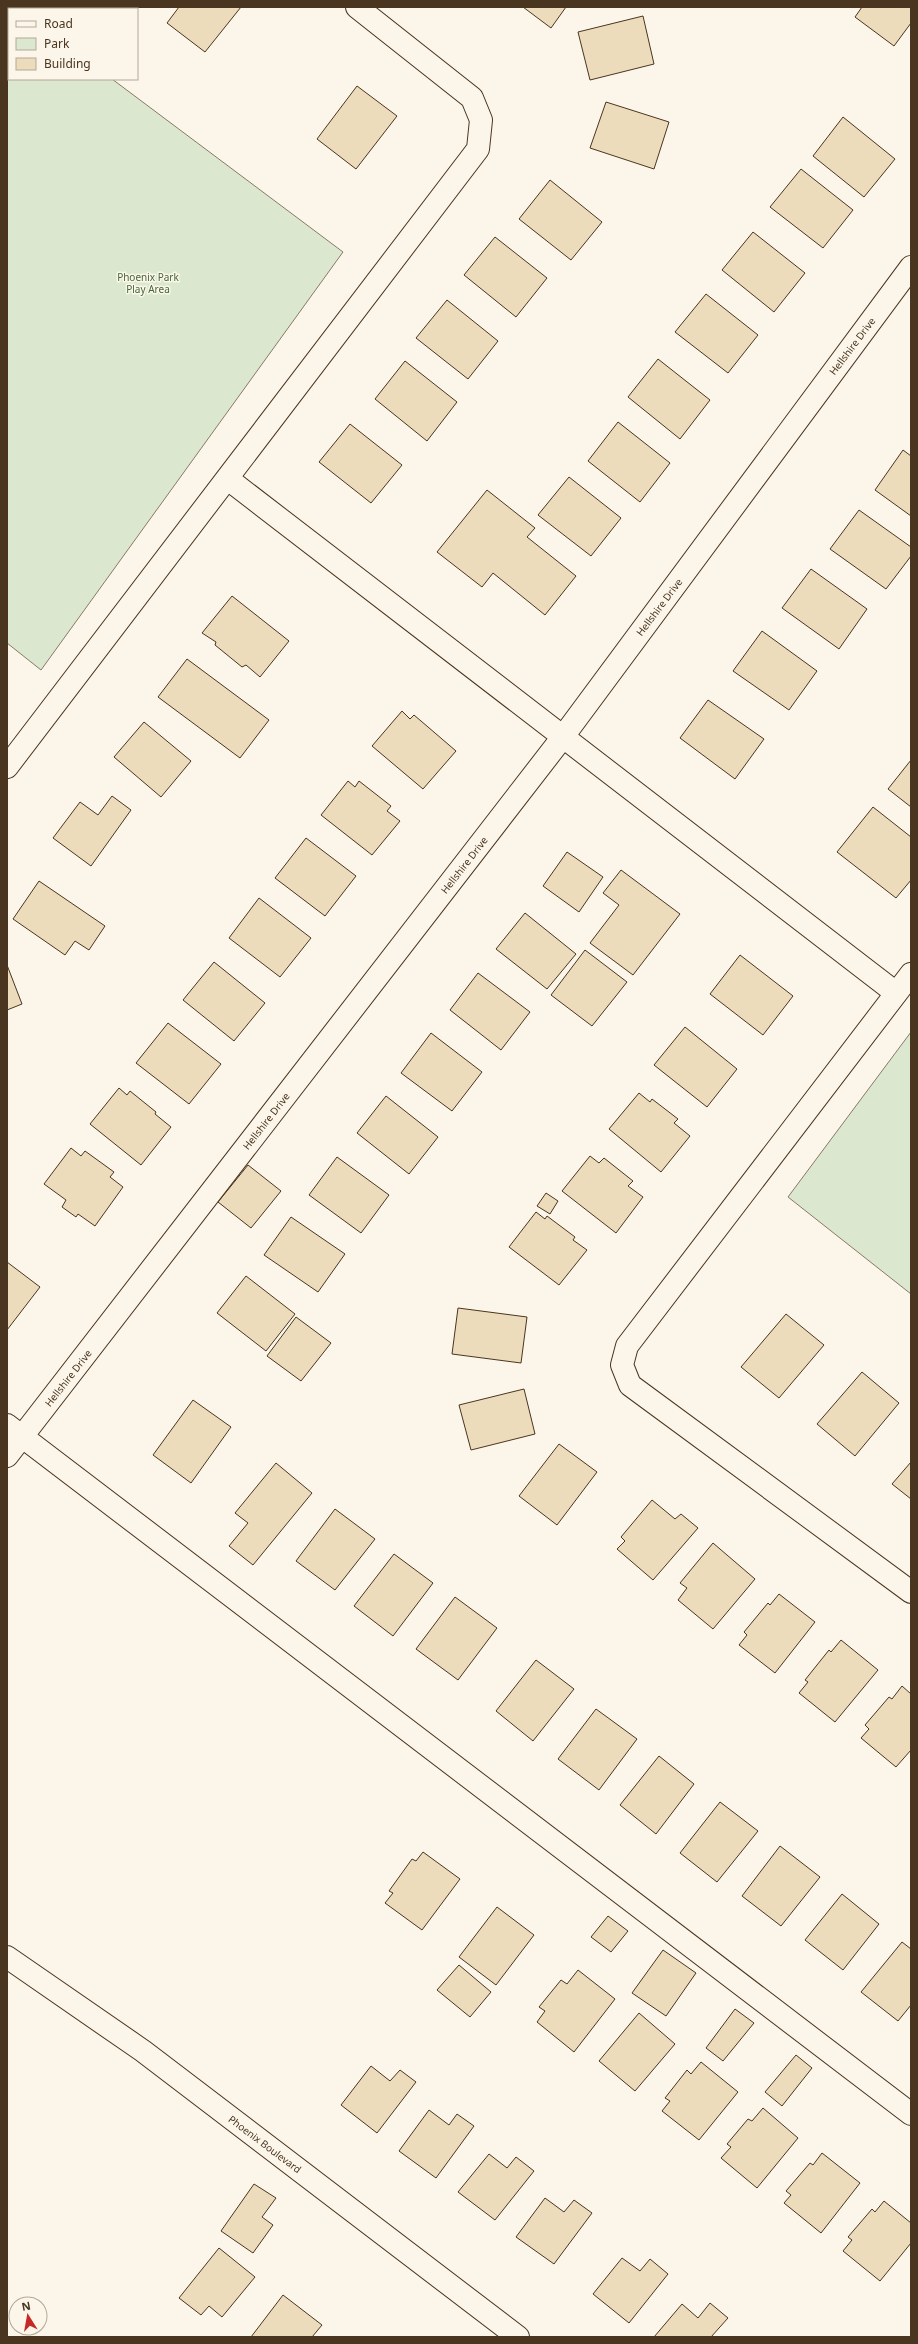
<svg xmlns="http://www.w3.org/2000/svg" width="918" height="2344" font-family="'Noto Sans',sans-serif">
<rect width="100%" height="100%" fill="#fbf6e9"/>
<g fill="#dce7d0" stroke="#887966">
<path d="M7,7L19,9H9V79H112L343,252L41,670L7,643Z"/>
<path d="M911,1032V1294L788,1197Z"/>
</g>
<g fill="#ecdcbc" stroke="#4a3520">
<path d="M179,7H241L205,52L167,23Z"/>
<path d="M523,7H566L551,28Z"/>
<path d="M862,7H911V23L894,46L855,17Z"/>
<path d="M643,16L654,64L590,80L578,32Z"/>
<path d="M357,86L397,116L356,169L317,139Z"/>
<path d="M606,102L669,122L654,169L590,148Z"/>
<path d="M843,117L895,159L864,197L813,156Z"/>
<path d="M801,169L853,210L823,248L770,207Z"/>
<path d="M550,180L602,222L571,260L519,219Z"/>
<path d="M753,232L805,273L774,312L722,270Z"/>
<path d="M495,237L547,278L516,317L464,275Z"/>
<path d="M706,294L758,335L728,373L675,332Z"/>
<path d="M447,300L498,341L468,379L416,338Z"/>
<path d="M658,359L710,400L680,439L628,397Z"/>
<path d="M405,361L457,402L427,441L375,399Z"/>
<path d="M618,422L670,463L640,502L588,461Z"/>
<path d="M350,424L402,465L371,503L319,462Z"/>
<path d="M903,450L911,456V516L875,490Z"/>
<path d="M569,477L621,518L591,556L538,515Z"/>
<path d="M487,490L535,528L527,537L576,576L545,615L493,573L482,587L437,552Z"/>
<path d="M859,510L911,547V556L886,589L830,549Z"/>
<path d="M811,569L867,609L839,649L782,608Z"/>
<path d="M232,596L289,641L260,677L246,665L242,667L215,645L216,642L202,633Z"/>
<path d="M762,631L817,671L789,710L733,671Z"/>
<path d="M187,659L269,720L240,758L158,697Z"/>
<path d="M708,700L764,739L735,779L680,738Z"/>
<path d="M402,711L410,719L414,715L456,751L423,789L372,746Z"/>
<path d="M144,722L191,761L161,797L114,757Z"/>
<path d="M911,760V807L888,789Z"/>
<path d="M348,781L355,787L359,781L391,806L387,811L400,821L372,855L321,815Z"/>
<path d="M112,796L131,810L91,866L53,838L80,802L98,815Z"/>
<path d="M873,807L911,837V880L896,898L837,852Z"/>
<path d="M306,838L356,876L325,916L275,878Z"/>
<path d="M567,852L603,877L579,912L543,886Z"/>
<path d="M621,870L680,914L633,975L590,943L619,905L603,893Z"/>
<path d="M39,881L105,926L89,950L75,941L65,955L13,919Z"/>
<path d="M259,898L311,938L280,977L229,938Z"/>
<path d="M525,913L576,954L547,989L496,949Z"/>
<path d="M585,950L627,982L592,1026L551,995Z"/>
<path d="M740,955L793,996L763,1035L710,994Z"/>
<path d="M214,962L265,1003L234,1041L183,1000Z"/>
<path d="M7,965L22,1004L7,1010Z"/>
<path d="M478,973L530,1012L501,1050L450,1010Z"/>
<path d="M168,1023L221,1064L189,1104L136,1063Z"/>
<path d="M685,1027L737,1069L707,1107L654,1065Z"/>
<path d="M431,1033L482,1072L452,1111L401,1073Z"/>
<path d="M119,1088L127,1095L130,1091L156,1112L155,1114L171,1127L141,1165L90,1124Z"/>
<path d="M639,1093L650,1102L652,1099L678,1119L674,1123L690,1136L661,1172L609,1129Z"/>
<path d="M386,1096L438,1137L409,1174L357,1133Z"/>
<path d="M71,1148L81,1156L85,1151L114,1172L110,1177L123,1187L95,1226L78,1214L76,1217L62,1207L66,1200L44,1184Z"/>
<path d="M590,1156L599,1163L604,1158L633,1181L628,1186L643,1197L616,1233L562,1191Z"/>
<path d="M337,1157L389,1195L361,1233L309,1195Z"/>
<path d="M248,1165L281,1191L251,1228L218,1202Z"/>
<path d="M546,1193L558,1201L550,1214L537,1206Z"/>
<path d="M536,1212L545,1219L547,1216L575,1237L573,1240L587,1250L559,1285L509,1247Z"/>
<path d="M291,1217L345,1254L318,1292L264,1255Z"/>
<path d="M7,1262L40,1287L7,1330Z"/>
<path d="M246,1276L295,1314L266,1351L217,1313Z"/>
<path d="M458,1308L527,1317L521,1363L452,1354Z"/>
<path d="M786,1314L824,1345L779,1398L741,1367Z"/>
<path d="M296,1317L331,1343L301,1381L267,1356Z"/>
<path d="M862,1372L899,1403L855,1456L817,1424Z"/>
<path d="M524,1389L535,1434L471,1450L459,1405Z"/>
<path d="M193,1400L231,1427L191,1483L153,1455Z"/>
<path d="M559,1444L597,1472L557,1525L519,1496Z"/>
<path d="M911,1462V1499L892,1484Z"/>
<path d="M276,1463L312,1493L253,1565L229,1546L248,1523L235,1513Z"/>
<path d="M652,1500L675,1519L681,1514L698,1528L653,1580L617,1549L625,1541L621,1537Z"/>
<path d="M335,1509L375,1539L335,1590L296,1561Z"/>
<path d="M713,1543L755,1579L713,1629L678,1600L687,1588L680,1583Z"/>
<path d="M394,1554L433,1583L393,1636L354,1606Z"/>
<path d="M779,1594L815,1622L775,1673L739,1645L747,1635L744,1632L768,1603L770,1605Z"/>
<path d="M455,1597L497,1628L458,1680L416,1649Z"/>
<path d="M841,1640L878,1670L835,1722L799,1693L808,1682L805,1680L829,1650L831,1652Z"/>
<path d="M536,1660L574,1689L533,1741L496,1711Z"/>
<path d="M902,1686L911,1694V1750L896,1767L861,1738L869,1729L865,1725L889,1697L892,1699Z"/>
<path d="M596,1709L637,1739L599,1790L558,1759Z"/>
<path d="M659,1756L694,1784L656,1834L620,1805Z"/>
<path d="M720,1802L758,1831L717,1882L680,1853Z"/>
<path d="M780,1846L820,1877L781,1926L742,1896Z"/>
<path d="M423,1852L460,1879L422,1930L385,1903L393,1893L389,1891L412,1859L416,1861Z"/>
<path d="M842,1894L879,1924L843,1970L805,1940Z"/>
<path d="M497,1907L534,1935L496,1985L459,1957Z"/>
<path d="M608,1916L628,1931L611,1952L591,1937Z"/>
<path d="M902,1942L911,1949V2005L898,2021L861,1992Z"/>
<path d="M663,1950L696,1973L666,2016L632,1993Z"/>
<path d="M459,1965L491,1992L470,2017L437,1990Z"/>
<path d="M578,1970L615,1999L574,2052L537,2022L545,2011L539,2007L561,1980L567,1984Z"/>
<path d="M735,2009L754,2023L723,2061L706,2048Z"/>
<path d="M639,2013L675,2044L635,2091L599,2061Z"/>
<path d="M796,2055L812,2068L782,2106L765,2092Z"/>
<path d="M701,2062L738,2092L699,2140L662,2111L670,2101L665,2098L687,2070L691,2074Z"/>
<path d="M371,2066L390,2081L400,2070L416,2082L377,2133L341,2105Z"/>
<path d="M763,2108L798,2138L757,2188L721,2158L731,2147L727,2144L748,2119L752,2121Z"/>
<path d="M429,2110L449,2125L457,2114L474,2126L436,2178L399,2151Z"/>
<path d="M822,2153L860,2183L821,2233L784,2203L791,2195L786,2191L810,2163L813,2165Z"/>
<path d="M489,2154L507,2168L516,2157L534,2171L495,2220L458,2192Z"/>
<path d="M254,2184L276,2198L262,2217L273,2225L253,2253L221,2231Z"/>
<path d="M545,2198L564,2212L574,2200L592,2213L554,2264L516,2237Z"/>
<path d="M884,2201L911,2223V2243L880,2281L843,2251L852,2240L848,2237L872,2209L875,2212Z"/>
<path d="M219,2248L255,2277L222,2317L209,2306L201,2315L179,2298Z"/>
<path d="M622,2258L640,2271L650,2259L668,2274L629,2323L593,2294Z"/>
<path d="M283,2295L322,2325L312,2337H251Z"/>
<path d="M710,2303L728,2318L711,2337H654L682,2304L698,2318Z"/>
</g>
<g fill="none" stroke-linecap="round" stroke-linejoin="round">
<g stroke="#4a3520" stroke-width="24">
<g id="minor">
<path d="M228,479L896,993"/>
<path d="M7,767L478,149L481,120L472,98L357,7"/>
<path d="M911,974L627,1346L622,1365L630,1385L911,1592"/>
<path d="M7,1425L911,2114"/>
<path d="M7,1456L562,738L911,267"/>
<path d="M7,1957L143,2051L518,2337"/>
</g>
</g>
<use href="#minor" stroke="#fbf6e9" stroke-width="22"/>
</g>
<g text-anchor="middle" stroke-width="3" stroke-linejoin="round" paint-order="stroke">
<g font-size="10" fill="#436837" stroke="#fbf6e9">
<text x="148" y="281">Phoenix Park<tspan x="148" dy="12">Play Area</tspan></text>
</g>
<g font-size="10" fill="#4a3520" stroke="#fbf6e9">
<text transform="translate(852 346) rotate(-53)" y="4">Hellshire Drive</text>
<text transform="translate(659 607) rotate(-53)" y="4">Hellshire Drive</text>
<text transform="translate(464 865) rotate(-52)" y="4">Hellshire Drive</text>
<text transform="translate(266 1121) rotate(-52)" y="4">Hellshire Drive</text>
<text transform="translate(68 1378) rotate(-52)" y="4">Hellshire Drive</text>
<text transform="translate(265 2144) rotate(37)" y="4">Phoenix Boulevard</text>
</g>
</g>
<rect width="918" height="2344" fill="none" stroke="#4a3520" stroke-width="16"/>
<rect x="8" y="8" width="130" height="72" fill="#fbf6e9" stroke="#b4a999"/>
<rect x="16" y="21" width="20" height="6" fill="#fbf6e9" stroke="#b4a999"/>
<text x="44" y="28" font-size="12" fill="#4a3520">Road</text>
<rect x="16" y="38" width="20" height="12" fill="#dce7d0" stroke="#b4a999"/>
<text x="44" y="48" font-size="12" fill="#4a3520">Park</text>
<rect x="16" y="58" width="20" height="12" fill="#ecdcbc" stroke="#b4a999"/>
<text x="44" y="68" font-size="12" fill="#4a3520">Building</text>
<g transform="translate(28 2316) rotate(349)"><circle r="19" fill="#fbf6e9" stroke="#b4a999"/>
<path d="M0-3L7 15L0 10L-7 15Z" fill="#c62828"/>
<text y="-6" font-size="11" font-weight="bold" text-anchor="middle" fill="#4a3520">N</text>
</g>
</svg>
